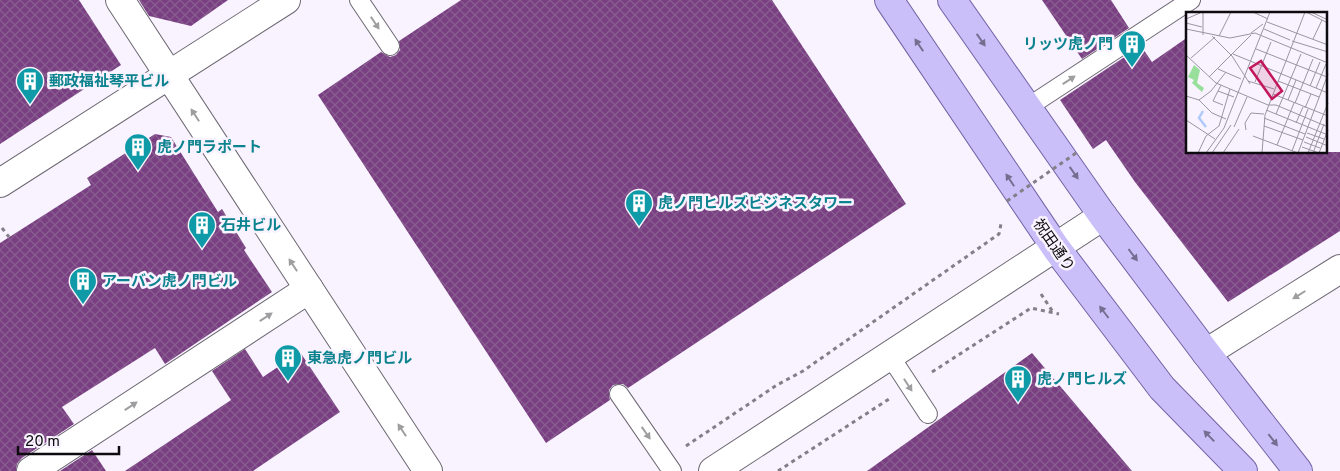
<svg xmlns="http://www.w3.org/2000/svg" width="1340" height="471" font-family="Overpass,'Noto Sans JP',sans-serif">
<defs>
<pattern id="building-cross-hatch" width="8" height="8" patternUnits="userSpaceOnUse" patternTransform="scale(1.25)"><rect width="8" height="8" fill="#793f82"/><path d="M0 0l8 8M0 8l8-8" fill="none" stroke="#885d8f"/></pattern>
</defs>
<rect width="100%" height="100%" fill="#f8f3fe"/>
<g fill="url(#building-cross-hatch)">
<path d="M0,0H79L121,65L0,144Z"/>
<path d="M139,0H228L191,26L149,16Z"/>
<path d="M461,0H772L906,204L628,388L623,384L613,385L609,390V395L610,400L546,443L318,95L381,52L390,57L396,55L400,50L399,41Z"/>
<path d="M1042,0H1111L1129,28L1082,59Z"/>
<path d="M1188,37V152H1340V231L1228,302L1135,182L1106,140L1093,149L1060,100L1141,46L1152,62Z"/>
<path d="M155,134L171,137L218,212L222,209L246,248L244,250L272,292L165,364L155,348L62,407L74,424L22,458L17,464L16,471H0V243L91,185L87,178Z"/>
<path d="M245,349L263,377L300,352L340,412L253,471H125L231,400L212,371Z"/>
<path d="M1032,353L1132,471H867Z"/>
<path d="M92,450L106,471H60Z"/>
</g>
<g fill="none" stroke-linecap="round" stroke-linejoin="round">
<g stroke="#6d6872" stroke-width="20">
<g id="service">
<path d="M359,0L390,46"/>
<path d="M1028,107L1191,0"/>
<path d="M890,356L928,414"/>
<path d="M619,394L672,471"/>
</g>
</g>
<g stroke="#6d6872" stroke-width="30">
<g id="minor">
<path d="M120,0L428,471"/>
<path d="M1206,353L1340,269"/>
<path d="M31,471L309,289"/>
</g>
</g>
<g stroke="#6d6872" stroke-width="30">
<g id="tertiary">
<path d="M0,183L286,0"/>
<path d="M713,471L1103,216"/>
</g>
</g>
<g stroke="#7064a4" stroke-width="30">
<g id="primary">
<path d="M889,0L1056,248L1162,388L1243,471"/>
<path d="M952,0L1103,216L1206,353L1298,471"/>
</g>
</g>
<g stroke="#837f87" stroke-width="3" stroke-dasharray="4 4" stroke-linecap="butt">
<path d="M2,228L9,237"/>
<path d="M1041,294L1053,312"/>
<path d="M932,372L1031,308L1059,314"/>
<path d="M686,446L777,385L803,371L999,234L1001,224"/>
<path d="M778,471L889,399"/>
</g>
<use href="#service" stroke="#fff" stroke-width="18"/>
<use href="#minor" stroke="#fff" stroke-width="28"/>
<use href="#tertiary" stroke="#fff" stroke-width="28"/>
<use href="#primary" stroke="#cabff9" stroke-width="28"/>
<path stroke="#837f87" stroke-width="3" stroke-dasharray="4 4" stroke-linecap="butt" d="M1007,201L1079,151"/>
</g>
<defs><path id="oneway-solid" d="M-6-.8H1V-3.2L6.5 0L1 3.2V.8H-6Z" transform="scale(1.25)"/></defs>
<g fill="#9e9d9f">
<use href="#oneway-solid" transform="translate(375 23) rotate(56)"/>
<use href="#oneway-solid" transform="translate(1069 80) rotate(-33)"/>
<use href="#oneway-solid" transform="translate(195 115) rotate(-123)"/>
<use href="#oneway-solid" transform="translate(293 265) rotate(-123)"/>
<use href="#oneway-solid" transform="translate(1299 295) rotate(148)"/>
<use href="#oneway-solid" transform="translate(266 317) rotate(-33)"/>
<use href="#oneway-solid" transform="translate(908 385) rotate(57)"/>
<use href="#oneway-solid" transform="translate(131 406) rotate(-33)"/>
<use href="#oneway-solid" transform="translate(402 430) rotate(-123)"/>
<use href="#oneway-solid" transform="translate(646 433) rotate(55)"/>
</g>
<g fill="#756e90">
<use href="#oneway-solid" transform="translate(981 40) rotate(55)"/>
<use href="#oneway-solid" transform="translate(919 45) rotate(-124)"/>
<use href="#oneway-solid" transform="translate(1074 173) rotate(55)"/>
<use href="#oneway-solid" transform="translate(1010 180) rotate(-124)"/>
<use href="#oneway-solid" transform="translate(1133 255) rotate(53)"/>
<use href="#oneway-solid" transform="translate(1104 312) rotate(-127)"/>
<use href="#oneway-solid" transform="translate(1209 436) rotate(-134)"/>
<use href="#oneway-solid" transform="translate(1273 440) rotate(52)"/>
</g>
<defs>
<g id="building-pin" transform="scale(1.4375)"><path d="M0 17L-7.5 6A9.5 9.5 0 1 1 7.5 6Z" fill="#0f9aa8" stroke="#f8f3fe"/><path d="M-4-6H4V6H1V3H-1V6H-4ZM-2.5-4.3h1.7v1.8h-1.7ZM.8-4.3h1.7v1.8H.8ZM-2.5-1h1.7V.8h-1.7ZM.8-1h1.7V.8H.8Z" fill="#fff"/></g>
</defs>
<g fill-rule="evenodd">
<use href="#building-pin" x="1132" y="44"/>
<use href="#building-pin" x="30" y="81"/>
<use href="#building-pin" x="138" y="147"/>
<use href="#building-pin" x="639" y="203"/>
<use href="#building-pin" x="202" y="225"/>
<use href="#building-pin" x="83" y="281"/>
<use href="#building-pin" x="288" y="358"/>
<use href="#building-pin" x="1018" y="379"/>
</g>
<g text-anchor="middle" stroke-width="5" stroke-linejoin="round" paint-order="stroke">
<g font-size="15" font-weight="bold" fill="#0d838f" stroke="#f8f3fe" text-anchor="start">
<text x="1113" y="49" text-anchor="end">リッツ虎ノ門</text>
<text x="49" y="86">郵政福祉琴平ビル</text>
<text x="157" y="152">虎ノ門ラポート</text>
<text x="658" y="208">虎ノ門ヒルズビジネスタワー</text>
<text x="221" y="230">石井ビル</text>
<text x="102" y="286">アーバン虎ノ門ビル</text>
<text x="307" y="363">東急虎ノ門ビル</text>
<text x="1037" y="384">虎ノ門ヒルズ</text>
</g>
<g font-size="15" fill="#0d0b0f" stroke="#f8f3fe">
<text transform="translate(1054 245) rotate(55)" y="5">祝田通り</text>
</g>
</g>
<g transform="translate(1186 12)">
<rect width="141" height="141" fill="#f8f3fe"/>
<path d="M8,53L14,58L11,71L18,76L16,80L6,71L8,68L2,65L0,69Z" fill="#97df9b"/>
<path fill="none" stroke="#afcafa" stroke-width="2.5" d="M17,99L13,106L20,115"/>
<path fill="none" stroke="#9a969e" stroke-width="1" d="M67,0L82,7M120,0L142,11M125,0L142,8M0,7L14,1M81,10L142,33M0,11L16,15M0,17L44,26L69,21L142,51M78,17L104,28M65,21L77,12M17,23V0M26,24L46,44L64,72M33,24L45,0M127,27L136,8M106,29L142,40M70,37L141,65M47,42L142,81M0,43L30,71L82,93M5,46L29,25M32,57L55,67M23,65L65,23M105,66L115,42M62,69L88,77M92,69L133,85M69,70L85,30M35,73L27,89L37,93M124,74L134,50M130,76L140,52M32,79L48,85M87,82L142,104M0,84L13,88L26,101L40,107M13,88L25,79L40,60M102,88L110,68M109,91L127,47M82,93H90L142,115M119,96L125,82M80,98L142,123M90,102L105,66M78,106L119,122M0,108L29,127M110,111L117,95M78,114L117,128M48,115L61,85M60,118L59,111L65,101L78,102M121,121L138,127M67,124L112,141M120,125L142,134M118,130L134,136M91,133L108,91M116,135L133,141M106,139L122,97M12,141L20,124L33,114L44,77M20,141L38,116L84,0M26,141L45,113M37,141L53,117M76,141L79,103L119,0M112,141L142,62M122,141L142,91M127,141L138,112M133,141L142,118"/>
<path fill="#c2185b" fill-opacity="0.15" stroke="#c2185b" stroke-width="2.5" d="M75,49L96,79L86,87L64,56Z"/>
<rect width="141" height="141" fill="none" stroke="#0d0b0f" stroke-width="2.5"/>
</g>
<path d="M18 446v8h101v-8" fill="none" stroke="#0d0b0f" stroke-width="2.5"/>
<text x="25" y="446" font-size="15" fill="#0d0b0f" stroke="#f8f3fe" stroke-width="4" paint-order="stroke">20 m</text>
</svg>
